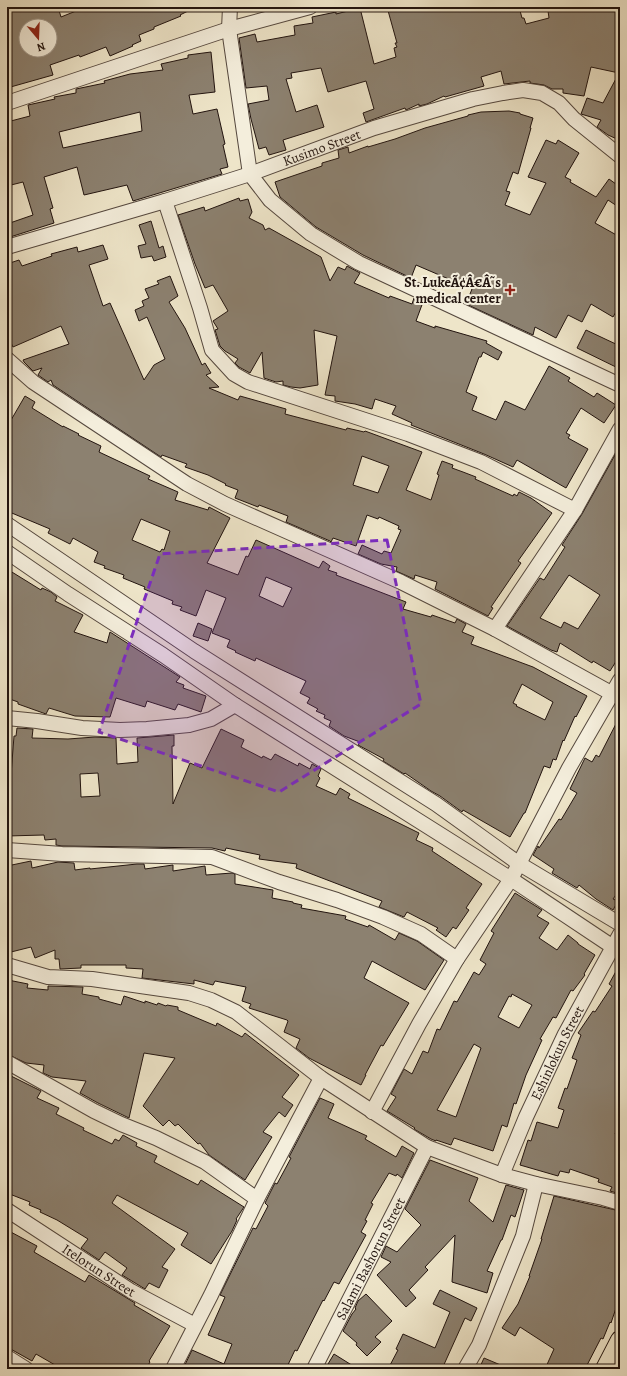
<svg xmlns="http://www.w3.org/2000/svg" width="627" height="1376" font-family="Alegreya,serif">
<rect width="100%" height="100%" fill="#eee5c9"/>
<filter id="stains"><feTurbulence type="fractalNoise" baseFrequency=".005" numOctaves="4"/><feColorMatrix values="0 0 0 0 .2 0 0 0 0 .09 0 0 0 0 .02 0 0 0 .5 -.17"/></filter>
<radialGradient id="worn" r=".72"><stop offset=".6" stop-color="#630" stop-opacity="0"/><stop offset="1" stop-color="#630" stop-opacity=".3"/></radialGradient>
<g fill="#8c8170" stroke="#22140f" fill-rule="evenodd">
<path d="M7,7H58L61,17L86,7H196L180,15L181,16L154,27V29L139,35L141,41L132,45L133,46L110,56L106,47L80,57L79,55L50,65L53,75L7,88ZM26,26H50V50H26Z"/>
<path d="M387,7H519L522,18H524L526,24L549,18L548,11L570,7H620V49L618,61L620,62V133L617,139L608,135L597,127L601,120L581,114L587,98L603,103L619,73L591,67L584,96L563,93V89H552L544,85L530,83V81L504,84L501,71L481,77L484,86L445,97L444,96L427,104L419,106V104L406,110L405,108L366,122L363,113L374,109L366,81L328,92L321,68L291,73L292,78L286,79L296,112L317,105L324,127L283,140L286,150L269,155L266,147L259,149L251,119L248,104L269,100L267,86L246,88L239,38L255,34L257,42L295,35L294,26L313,23L312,17L336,12V14L360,8L374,64L396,57L394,48L397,47L395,43H397Z"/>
<path d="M211,52L215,92L189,95L193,114L217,109L225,144L223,145L228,167L220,169L222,174L133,201L127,185L84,195L77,167L44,177L53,208L50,209L54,223L7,238V224L33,215L23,182L7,186V122L30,116L28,105L55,99L54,97L76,93V89L105,83L104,81L130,74L163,70L161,64L188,58V55ZM140,112L142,131L63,148L59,132Z"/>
<path d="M509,111L520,113V114L533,118L530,128H531L518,174L513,172L506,191L510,192L505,205L530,215L546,183L528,177L546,140L556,144L558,140L579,153L565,177L571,180L570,182L596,197L609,179L620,187V208L608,200L595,223L620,237V305L613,317L591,304L582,322L568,315L556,338L535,327L533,335L466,304L472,289L416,265L411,278L363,255L316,227L280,197L275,182L322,166V163L339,158L338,150L348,147L349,153L368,146V147L395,139L425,128L468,116V115L481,112Z"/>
<path d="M239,198L240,201L248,199L252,212L249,218L263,225L265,230L269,228L321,257L330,281L338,267L345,270L347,266L360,273L354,283L389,298L390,296L412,304L414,298L423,302L416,321L435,328V326L487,341L486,343L502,352L498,360L483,352L481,357H479L466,392L477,397L472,410L496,420L505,401L525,410L549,366L570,378L568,381L594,397L597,393L616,405L604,423L581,408L566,433L570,435L568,438L588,449L566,488L517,460L513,467L484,454L411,425L412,423L392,414L396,406L375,399L372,409L355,404L335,401V396L325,395L337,336L314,330L318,385L300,388L291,387L283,385V381L276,382L264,378L262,352L250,373L239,367L235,363L238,359L225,351L220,346L215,330L218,329L213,321L228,311L213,285L205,288L195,264L178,215L204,207L205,211Z"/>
<path d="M151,221L159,248L163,246L166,257L154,261L152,256L141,258L138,246L146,244L139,225Z"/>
<path d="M103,245L108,259L89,265L103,306L110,303L144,380L154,365L165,359L147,317L139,321L135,310L144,306L142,301L149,298L145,289L159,284L157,281L170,276L178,296L169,302L185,328L202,365L205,363L211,373L206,375L219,387L209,388L238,400L240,396L286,409L285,414L346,430L347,428L360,431L364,432L365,431L422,452L406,490L431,500L439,475L437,474L442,461L453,465L452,468L463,472L476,477L475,479L513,496L514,494L517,496L519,492L531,498L552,513L518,561L521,563L491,607L493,608L488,616L435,589L437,582L415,575L414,579L396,571L397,567L381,564L358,554L362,545L382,554L384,551L391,553L401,530L398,529L399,526L379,517L378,519L367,515L356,546L333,538L331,542L330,541L286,522L288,516L259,505L258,507L235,498L238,490L225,485L226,484L208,475L185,467L187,464L162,455L161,457L53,385L51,380L48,382L38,375L42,368L33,371L24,362L23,360L69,344L61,326L13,347L7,335V264L19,260L22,266L52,256L51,254L77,247L78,252ZM362,456L389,466L378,493L353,485Z"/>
<path d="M586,330L620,346V369L577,348Z"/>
<path d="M25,396L35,402L32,408L63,427V426L79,434L78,435L101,446L99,452L150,476L148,479L178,492L175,500L208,510L209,507L230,518L207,563L238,575L246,556L248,557L256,540L319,568L323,561L330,566L328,570L337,573L336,575L406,602L403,609L431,617L432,615L455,623L457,619L466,624L462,632L474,637L471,644L533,667L587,696L576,717L575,716L564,741L563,740L556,760L553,759L550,768L544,766L525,813H524L510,837L463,810L462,812L440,796L431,791L405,773L404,774L383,761L384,759L358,745L360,742L344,736L329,726L331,721L324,718L325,715L316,711L318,709L307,703L310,698L300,693L306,681L256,658L255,661L235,652L236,651L227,647L230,640L212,633L226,598L206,590L196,616L180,610L182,607L172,604L173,601L144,589L145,587L123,578L124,575L104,568L105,566L94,562L98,552L73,538L70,544L48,533L50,529L7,511V472L11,463L7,462V427ZM141,519L170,531L164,550L162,549L160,552L132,540ZM266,577L292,588L283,607L259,596ZM522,684L553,702L545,720L516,706L517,705L513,703Z"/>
<path d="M620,446V655L610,671L593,661L592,663L560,643L557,652L551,650L507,626L540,578L544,580L565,547L562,545L582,514ZM569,575L600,595L578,629L564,622L561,628L540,618Z"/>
<path d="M7,569L41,590L42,588L51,592L57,597L55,601L83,615L74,632L107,643L110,632L180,677L176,682L184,685L183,688L206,696L201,712L178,704L175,710L147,701L145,707L116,698L110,717L75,716L49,708L46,714L18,704V702L7,698Z"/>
<path d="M198,623L212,629L208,641L193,636Z"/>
<path d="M620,716V889L613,899L618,901L613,910L596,899L579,885L577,888L552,873L554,869L533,855L538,846L539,848L559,819L561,820L577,793L570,789L585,758L592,762L596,755L599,757Z"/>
<path d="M17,728L33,729L32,738L68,739L95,737L116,738L117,764L138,762L137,738L174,735V746H172L173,804L190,763L202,768L221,729L244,740L241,747L262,758L263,756L271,760L275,754L298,766L299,763L310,769L312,764L321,769L318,776L320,778L316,786L336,795L340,788L350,794L348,798L419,833L416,840L433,848L432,851L482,884L466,908L469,910L456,929L453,927L446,937L436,930L438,928L407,912L404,917L379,907L382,901L296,868L297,864L259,859L260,855L226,848L225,851L212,848L62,846L56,845V839L45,840L44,835L7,836V788H10L14,736H16ZM98,773L100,796L81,797L80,774Z"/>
<path d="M31,861L32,868L58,862L74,863L75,870L90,868V869L137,864H144L145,869L173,865V871L205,866L206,875L232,873L235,874V884L273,890L272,898L293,902V903L302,905L301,908L346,916L345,919L368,927L369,925L395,940L399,933L417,941L444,960L425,990L372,961L364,978L409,1003L383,1046L381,1045L365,1075H366L361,1085L309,1058L296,1048L300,1039L284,1032L288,1021L287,1020L249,1008L251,1004L242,1001L246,987L215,981L213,985L194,980V984L142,978L143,969L126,968V965H81V968L60,969L59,959H55V950L35,958L31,947L7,953V866Z"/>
<path d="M515,893L542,910L537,916L549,923L539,938L557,950L568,935L578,943V944L595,955L584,974L585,975L573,991L571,990L556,1018L553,1017L540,1039L542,1040L526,1075L516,1104L514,1103L507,1127L502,1125L493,1151L454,1138L451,1145L436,1140V1141L431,1139L414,1129L415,1128L387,1111L396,1097L391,1094L404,1069L412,1074L423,1051L428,1053L437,1029L440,1030L454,1001L457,1002L474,972L479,975L486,964L480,960L494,933L491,931ZM512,994L532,1005L519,1028L498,1017L509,996L511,997ZM474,1044L481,1048L456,1117L437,1110Z"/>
<path d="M620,964V1094L616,1105L620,1107V1123L615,1134L620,1136V1194L610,1191L612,1187L598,1182L599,1179L570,1169L569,1173L560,1171L558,1176L520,1165L528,1140L531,1141L537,1122L558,1128L564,1110L558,1108L565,1088L567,1089L577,1060L572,1058L581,1035L578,1033L593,1011L595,1012L612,986L609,984Z"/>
<path d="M8,980L28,984L27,988L48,990V986L83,987L82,994L99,997V999L121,1005L124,996L145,1003V1001L157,1005L158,1003L166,1006L167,1005L178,1007V1010L216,1026L217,1023L242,1037L245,1033L299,1075L282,1097L293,1105L285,1117L279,1112L263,1132L272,1137L245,1180L209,1155L200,1143L198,1144L178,1124L175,1126L169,1120L163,1126L143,1106L175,1058L144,1053L129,1118L98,1103L80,1093L86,1081L52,1077L43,1073L44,1065L26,1063L7,1054V988Z"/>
<path d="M7,1074L41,1091L37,1098L59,1108L56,1114L84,1128L83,1130L112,1144L115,1139L119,1141L123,1135L137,1143L136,1146L157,1156L154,1162L198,1185L201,1180L244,1207L236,1219L237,1220L232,1231L211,1264L181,1245L188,1233L117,1195L112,1203L175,1249L162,1267L168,1270L159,1288L149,1283L145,1289L122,1275L127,1268L105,1252L99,1260L81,1248L88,1239L57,1220L40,1212L41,1210L29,1205L30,1202L7,1193Z"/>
<path d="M320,1098L334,1104L328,1118L367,1136L365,1139L396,1157L402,1146L414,1153L402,1178L397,1174L396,1176L389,1173L371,1203L373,1204L365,1220L367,1221L361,1232L366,1235L339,1284L334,1282L324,1301L323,1300L297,1351L295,1350L286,1369H183L192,1350L224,1364L232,1344L208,1335L225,1297L220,1295L253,1228L256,1229L268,1206L265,1203L275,1183L277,1184L291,1158L289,1157Z"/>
<path d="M430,1160L478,1178L469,1201L493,1222L506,1185L524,1190L515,1217L511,1215L502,1240H501L487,1271L493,1273L487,1293L452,1282L455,1235L425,1267L428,1270L409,1290L416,1298L406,1307L377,1275L391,1262L381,1257L386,1246L397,1252L421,1225L405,1209Z"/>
<path d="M554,1196L620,1211V1296L611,1323L610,1322L603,1339L601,1338L585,1369H545L554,1349L520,1327L515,1336L502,1328L518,1304L530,1276H529L542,1239H541Z"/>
<path d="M7,1230L37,1246L34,1252L85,1282L89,1275L135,1303L134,1305L170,1326L149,1361L150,1362L146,1369H62L36,1354L32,1361L7,1347Z"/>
<path d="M440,1290L477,1308L471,1321L465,1318L442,1369H388L398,1350L396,1349L403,1334L435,1348L450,1312L433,1304Z"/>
<path d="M366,1294L392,1321L375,1337L381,1342L367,1356L356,1345L357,1343L343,1331L352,1314L356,1309L355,1308L358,1301Z"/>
<path d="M334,1354L358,1369H325Z"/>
<path d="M484,1358L510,1369H479Z"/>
</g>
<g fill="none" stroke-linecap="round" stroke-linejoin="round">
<g stroke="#55483e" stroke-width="16">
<g id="minor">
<path d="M230,7L229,29L250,174L270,200L311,234L359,263L620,385"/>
<path d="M7,103L229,29L310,7"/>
<path d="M165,201L200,308L212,350L234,374L248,382L408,434L481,462L575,510"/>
<path id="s1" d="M7,247L165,201L250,174L374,128L473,99L503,93L523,90L542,93L559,103L574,119L620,156"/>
<path d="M7,359L33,382L187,484L225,504L401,582L495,629L620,698"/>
<path d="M7,524L194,651L436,804L518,863L620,924"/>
<path d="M7,552L68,594L163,655L235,705L511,879L613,947"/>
<path d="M495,629L575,510L620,429"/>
<path d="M7,718L37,721L82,728L120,730L147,729L189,725L211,719L235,705"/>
<path d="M7,850L62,854L212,857L279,882L337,900L383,917L421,934L457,959"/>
<path d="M7,965L48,977L92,979L189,993L211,1000L236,1012L321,1078L427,1147L502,1175L536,1184L603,1198L620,1203"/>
<path d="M7,1062L94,1111L121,1124L156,1138L205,1162L257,1199"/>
<path d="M372,1112L419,1024L457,959L511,879L569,768L620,680"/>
<path id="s2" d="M502,1175L526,1117L565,1034L620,934"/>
<path id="s3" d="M7,1210L131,1291L195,1325"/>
<path d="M7,1357L26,1369"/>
<path d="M173,1369L211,1295L257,1199L321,1078"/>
<path id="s4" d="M314,1369L427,1147"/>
<path d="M465,1369L479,1345L523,1236L536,1184"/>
</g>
</g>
<g stroke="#22140f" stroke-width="20">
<path id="major" d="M605,1369L620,1340"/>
</g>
<use href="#minor" stroke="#f4eedc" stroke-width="14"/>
<use href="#major" stroke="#eee5c9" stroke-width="18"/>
</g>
<path fill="#7b2cbf" fill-opacity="0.2" stroke="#7b2cbf" stroke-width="3" stroke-dasharray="8 5" stroke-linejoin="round" d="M387,540L421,704L279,792L99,732L160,554Z"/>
<path fill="#8f2418" stroke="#f4eedc" stroke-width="1.5" d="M508 284h4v4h4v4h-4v4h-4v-4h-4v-4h4z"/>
<g text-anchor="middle" stroke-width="4" stroke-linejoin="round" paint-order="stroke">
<g font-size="14" fill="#22140f" stroke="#f4eedc">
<text dy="5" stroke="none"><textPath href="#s1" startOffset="330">Kusimo Street</textPath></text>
<text dy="5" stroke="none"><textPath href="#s2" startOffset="134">Eshinlokun Street</textPath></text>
<text dy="5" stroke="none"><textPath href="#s4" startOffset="124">Salami Bashorun Street</textPath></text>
<text dy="5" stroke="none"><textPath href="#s3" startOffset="110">Itelorun Street</textPath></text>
</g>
<g font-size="14" font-weight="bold" fill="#22140f" stroke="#f4eedc" text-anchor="end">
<text x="501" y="287">St. LukeÃ¢Â€Â˜s<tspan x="501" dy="16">medical center</tspan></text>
</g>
</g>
<rect width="627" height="1376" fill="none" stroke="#eee5c9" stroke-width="24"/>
<rect x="8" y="8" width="611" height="1360" fill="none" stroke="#22140f" stroke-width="2"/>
<rect x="12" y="12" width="603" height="1352" fill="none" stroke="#22140f"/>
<g transform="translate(38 38) rotate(161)"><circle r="19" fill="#f4eedc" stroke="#a0978a"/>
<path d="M0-3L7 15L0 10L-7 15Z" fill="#8f2418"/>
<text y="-6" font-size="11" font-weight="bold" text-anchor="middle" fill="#22140f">N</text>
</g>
<rect width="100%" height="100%" filter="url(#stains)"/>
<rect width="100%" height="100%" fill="url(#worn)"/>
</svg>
